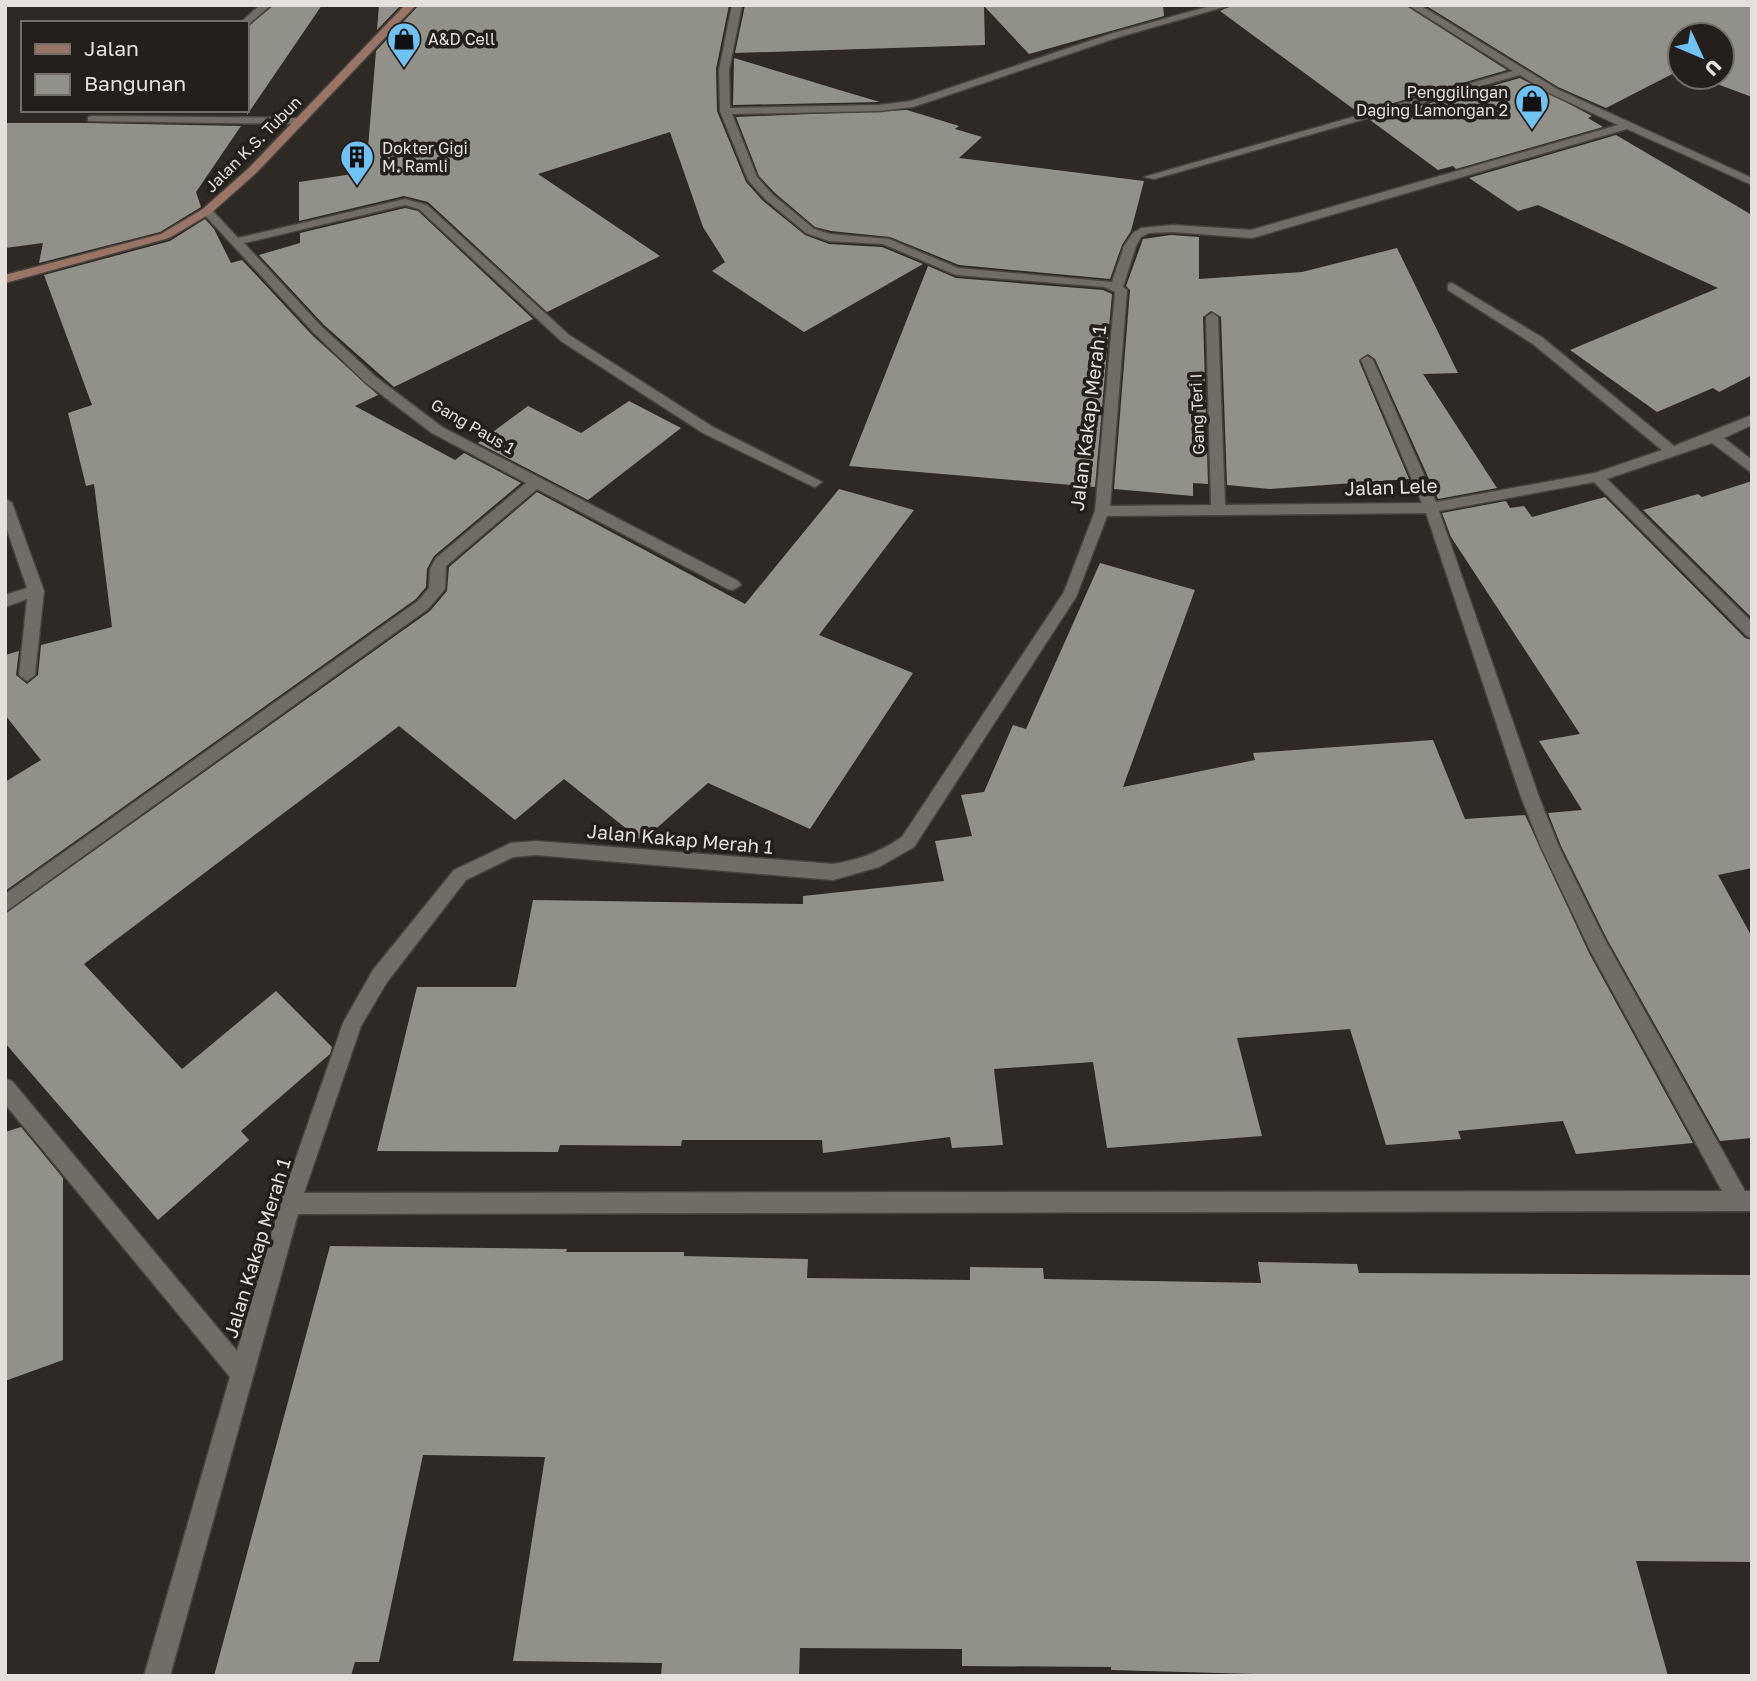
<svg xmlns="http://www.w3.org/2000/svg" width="1757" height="1681" font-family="'Golos Text',sans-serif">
<rect width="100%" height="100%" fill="#2e2924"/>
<g fill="#919189">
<path d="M274,5H322L247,115V27Z"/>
<path d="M379,5H401L377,30Z"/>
<path d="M419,5H729L716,69L717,111L746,182L763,201L805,235L829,244L882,247L923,264L804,332L712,271L725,262L703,227L670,132L538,174L660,256L547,312L428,202L404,196L299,221V182L366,172L376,51Z"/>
<path d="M745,5H1163L1164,16L1029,54L984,6L985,45L735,53Z"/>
<path d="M1233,5H1405L1507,70L1359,113L1220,11Z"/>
<path d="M1425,5H1752V97L1698,77H1722V35H1680V70L1606,108L1558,87Z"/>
<path d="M734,58L846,92L880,102L733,105Z"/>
<path d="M1520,78L1592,116L1588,118L1603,127L1456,169L1453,166L1438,170L1370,120Z"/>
<path d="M907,110L959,126L955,129L982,137L959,158L1144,181L1131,231L1122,245L1110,279L959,265L890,237L831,231L815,227L775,193L759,176L736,117Z"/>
<path d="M5,123H86L241,126L196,192L201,207L160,232L39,263L43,243L5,248Z"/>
<path d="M1616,135L1752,215V375L1719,392L1713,388L1657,412L1570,350L1718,288L1538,205L1518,211L1469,178Z"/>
<path d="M405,208L418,211L533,319L394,387L324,325L259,255L300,243V233Z"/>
<path d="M205,219L214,229L231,263L242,260L312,335L378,395L355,406L455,460L464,453L521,483L434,556L427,569L426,587L416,599L5,891V782L41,760L5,715V655L19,651L16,675L27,684L38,675L41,645L112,627L94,484L86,486L68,413L92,405L44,275L170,241Z"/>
<path d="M1171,235L1199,237V279L1302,272L1397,248L1458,373L1423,374L1497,488L1438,499L1375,359L1368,354L1359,361L1409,479L1270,489L1227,485L1221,317L1211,311L1203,317L1208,484L1193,483V496L1114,489L1130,290L1126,286L1143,239Z"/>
<path d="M928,266L956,278L1103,290L1112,294L1095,487L849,466Z"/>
<path d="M629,401L681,428L588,500L478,443L528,406L581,433Z"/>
<path d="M1752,481V618L1643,510L1698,494L1702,497Z"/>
<path d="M839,489L914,510L819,635L913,673L810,829L708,783L642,841L564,779L515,820L399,726L84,964L182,1069L276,991L332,1047L330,1054L241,1131L249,1140L158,1220L5,1043V914L430,611L447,591L449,567L537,492L745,604Z"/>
<path d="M1605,497L1745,638L1752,640V868L1718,875L1752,937V1138L1720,1141L1607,939L1561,846L1548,813L1582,810L1539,741L1580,734L1451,537L1442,513L1506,501L1510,508L1524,506L1532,517Z"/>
<path d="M1100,563L1195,590L1123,787L1255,760L1253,753L1433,740L1465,819L1525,815L1589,953L1693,1143L1576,1154L1563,1121L1458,1131L1461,1139L1386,1145L1350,1029L1237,1038L1262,1136L1107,1148L1093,1062L994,1069L1003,1145L952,1148L950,1137L823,1153L822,1140H682L681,1146L560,1145L558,1152L377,1151L417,987H516L533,900L803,904V896L944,881L935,841L972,836L961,795L984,792L1013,725L1026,729Z"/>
<path d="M21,1127L63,1178V1360L5,1381V1132Z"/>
<path d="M330,1246L567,1249L566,1252H684V1256L808,1259L807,1278L970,1280V1267L1043,1268L1044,1279L1261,1283L1258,1262L1357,1264L1359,1273L1752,1275V1562L1636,1561L1668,1676H1326L1111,1670V1667L962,1666V1649L800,1648L799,1676H661L662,1663L513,1661L545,1457L423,1455L379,1662H355L351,1676H214Z"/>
</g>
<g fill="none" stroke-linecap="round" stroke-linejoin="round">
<g stroke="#47443f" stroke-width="3">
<g id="street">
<path d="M260,5H271L248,25L240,23Z"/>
<path d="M732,5H742L729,70L730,108L879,105L911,101L1113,33L1214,5H1231L1119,37L913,107L879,111L732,114L757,177L773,195L814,229L830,234L889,239L958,268L1112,282L1124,246L1133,233L1141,228L1173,225L1251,230L1618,125L1549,93L1520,75L1154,179L1144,177L1513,71L1408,5H1420L1557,89L1752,178V185L1627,129L1252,238L1173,232L1149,233L1141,237L1136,246L1123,287L1127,290L1110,506L1211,505L1206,317L1212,313L1218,317L1225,505L1422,503L1361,360L1367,356L1373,360L1436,502L1595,473L1662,450L1533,344L1448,290V284L1452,283L1543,338L1674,446L1752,415V425L1724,438L1752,460V473L1712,443L1607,479L1752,622V638L1747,636L1594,482L1439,511L1539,797L1559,847L1605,940L1745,1191H1752V1211L298,1214L170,1676H144L230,1377L5,1104V1079L12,1081L237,1351L280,1204L343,1023L373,970L454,870L511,843L536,841L833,864C859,860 880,852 902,837L1064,592L1095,511L1115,292L1104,287L956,275L883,244L829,241L806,233L765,199L748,180L720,111L719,70ZM1426,513L1521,797L1541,847L1591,952L1722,1191L304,1193L361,1026L387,982L466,880L513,857L536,855L833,880L879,867L914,847L1076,597L1107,516Z"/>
<path d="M92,116L299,118L304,121L299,124L88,121V117Z"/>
<path d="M405,199L427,205L569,335L713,427L822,482L815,487L810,485L703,433L561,341L419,209L405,205L244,243L322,327L376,377L442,427L738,581L741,585L733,590L728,589L537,489L446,566L445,589L428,609L5,912V894L418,601L429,588L430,569L436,558L526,483L432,433L366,383L314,333L201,211L211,209L238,238Z"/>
<path d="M5,498L12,503L44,591L35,675L27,681L19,675L27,599L5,607V595L27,588L5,524Z"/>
</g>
</g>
<g stroke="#47443f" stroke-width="3">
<path id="secondary" d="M405,5H416L257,172L211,213L169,238L5,283V275L161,234L203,209L249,168Z"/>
</g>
<use href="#street" fill="#726c66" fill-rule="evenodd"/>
<use href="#secondary" fill="#9a7565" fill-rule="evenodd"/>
</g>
<defs>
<g id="shop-pin" transform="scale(1.75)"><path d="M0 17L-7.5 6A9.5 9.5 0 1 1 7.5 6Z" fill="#6fc2f4" stroke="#241f1a"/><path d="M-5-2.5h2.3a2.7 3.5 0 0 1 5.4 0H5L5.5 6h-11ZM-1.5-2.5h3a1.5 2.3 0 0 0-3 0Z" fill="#111"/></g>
<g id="building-pin" transform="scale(1.75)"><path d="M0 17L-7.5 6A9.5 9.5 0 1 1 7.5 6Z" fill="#6fc2f4" stroke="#241f1a"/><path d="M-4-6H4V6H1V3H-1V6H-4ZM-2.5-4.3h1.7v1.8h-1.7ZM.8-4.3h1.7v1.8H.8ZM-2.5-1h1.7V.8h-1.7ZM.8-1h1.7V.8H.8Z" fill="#111"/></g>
</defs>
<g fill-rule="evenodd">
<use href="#shop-pin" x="404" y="39"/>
<use href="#shop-pin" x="1532" y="101"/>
<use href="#building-pin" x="357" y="157"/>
</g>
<g text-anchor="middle" stroke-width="7" stroke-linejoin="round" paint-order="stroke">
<g font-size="16" fill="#e4e1dd" stroke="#241f1a" text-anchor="start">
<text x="428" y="45">A&amp;D Cell</text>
<text x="1508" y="98" text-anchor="end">Penggilingan<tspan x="1508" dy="18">Daging Lamongan 2</tspan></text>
<text x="382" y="154">Dokter Gigi<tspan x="382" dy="18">M. Ramli</tspan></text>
</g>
<g font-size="16" fill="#e4e1dd" stroke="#241f1a">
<text transform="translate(253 144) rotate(-45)" y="6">Jalan K.S. Tubun</text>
<text transform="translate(1197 414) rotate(-92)" y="6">Gang Teri I</text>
<text transform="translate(473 426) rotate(30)" y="6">Gang Paus 1</text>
</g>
<g font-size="19" fill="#e4e1dd" stroke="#241f1a">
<text transform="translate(1088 418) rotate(-83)" y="7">Jalan Kakap Merah 1</text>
<text transform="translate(1391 487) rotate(-2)" y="7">Jalan Lele</text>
<text transform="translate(680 839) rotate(5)" y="7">Jalan Kakap Merah 1</text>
<text transform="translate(257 1248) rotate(-73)" y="7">Jalan Kakap Merah 1</text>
</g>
</g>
<rect width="1757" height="1681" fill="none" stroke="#e4e1dd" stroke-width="14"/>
<rect x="21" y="21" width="228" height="91" fill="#241f1a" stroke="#716d68" stroke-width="2"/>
<rect x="35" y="44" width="35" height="10" fill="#9a7565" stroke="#716d68" stroke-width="2"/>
<text x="84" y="56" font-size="21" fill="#e4e1dd">Jalan</text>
<rect x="35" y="74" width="35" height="21" fill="#919189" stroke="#716d68" stroke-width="2"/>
<text x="84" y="91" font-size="21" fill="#e4e1dd">Bangunan</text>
<g transform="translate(1701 56) rotate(134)"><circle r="33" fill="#241f1a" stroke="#716d68" stroke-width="2"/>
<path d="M0-5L12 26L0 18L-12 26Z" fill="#6fc2f4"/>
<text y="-10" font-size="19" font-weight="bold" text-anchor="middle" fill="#e4e1dd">U</text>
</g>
</svg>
